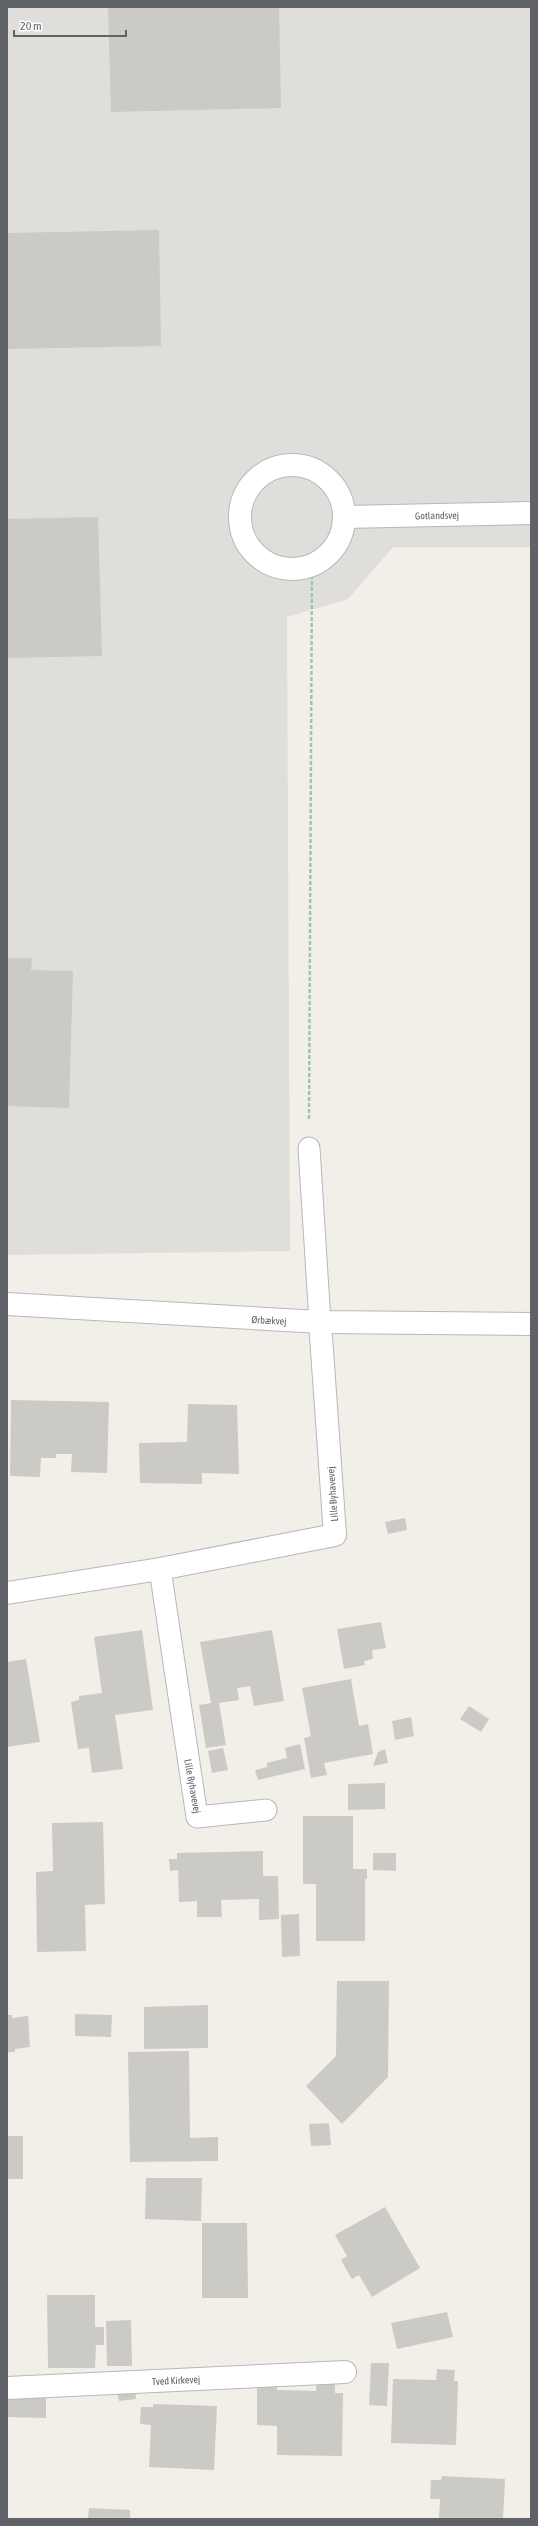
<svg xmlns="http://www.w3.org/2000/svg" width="538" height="2526" font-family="'Asap Condensed',sans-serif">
<rect width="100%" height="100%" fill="#f1efe8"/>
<path fill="#e0deda" d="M7,7H531V547H393L348,599L287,617L290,1251L7,1255Z"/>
<g fill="#cccac5">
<path d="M108,7H279L281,108L111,112Z"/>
<path d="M159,230L161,346L7,349V233Z"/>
<path d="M98,517L102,656L7,658V519Z"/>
<path d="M7,958H32L31,970L73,971L69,1108L7,1106Z"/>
<path d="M11,1400L109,1402L107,1473L71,1472L72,1454H56V1458H41L40,1477L10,1476Z"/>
<path d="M188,1404L237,1405L239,1474L202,1473V1484L140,1483L139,1443L187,1442Z"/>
<path d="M405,1518L407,1530L388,1534L385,1522Z"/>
<path d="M381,1622L386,1648L372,1650L373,1659L364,1661L365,1665L344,1669L337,1629Z"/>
<path d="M142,1630L153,1710L115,1715L123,1769L92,1773L89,1748L78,1749L71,1702L79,1700V1696L102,1693L94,1637Z"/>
<path d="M272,1630L284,1701L254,1706L250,1686L237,1688L239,1700L219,1703L226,1745L206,1748L199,1705L211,1703L200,1642Z"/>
<path d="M26,1659L40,1742L7,1747V1662Z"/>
<path d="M351,1679L359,1726L368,1724L373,1754L324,1763L327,1775L311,1778L304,1738L311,1736L302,1688Z"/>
<path d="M469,1706L489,1719L481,1732L460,1719Z"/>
<path d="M411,1717L414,1736L395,1740L392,1721Z"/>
<path d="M300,1744L305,1769L258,1780L255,1770L267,1767V1763L287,1758L285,1748Z"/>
<path d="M223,1748L228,1770L212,1773L208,1751Z"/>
<path d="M385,1749L388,1763L373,1766L378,1752Z"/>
<path d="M385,1783V1809L348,1810V1784Z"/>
<path d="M303,1816H353V1869H367V1879H365V1941H316V1884H303Z"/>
<path d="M103,1822L105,1904L85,1905L86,1951L37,1952L36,1872L53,1871L52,1823Z"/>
<path d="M263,1851V1876H278L279,1919L259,1920V1899L221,1900L222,1917H197V1901L179,1902L178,1870L170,1871L169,1859H177V1853Z"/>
<path d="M373,1853H396V1871L373,1870Z"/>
<path d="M299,1914L300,1956L282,1957L281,1915Z"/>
<path d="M337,1981H389L388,2077L342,2124L306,2086L336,2056Z"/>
<path d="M208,2005V2048L144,2049V2007Z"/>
<path d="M75,2014L112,2015L111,2037L75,2036Z"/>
<path d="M7,2015H12V2018L28,2016L30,2047L15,2049V2052H7Z"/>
<path d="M189,2051L190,2138L218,2137V2161L130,2162L128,2052Z"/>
<path d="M329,2123L331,2145L311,2146L309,2124Z"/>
<rect x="7" y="2136" width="16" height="43"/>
<path d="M146,2178H202L201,2221L145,2219Z"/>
<path d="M385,2207L420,2268L372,2297L359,2275L352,2279L341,2260L347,2256L335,2235Z"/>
<path d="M202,2223H247L248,2298H202Z"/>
<path d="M47,2295H95V2327H104V2345H96L95,2368H48Z"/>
<path d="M447,2312L453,2337L397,2349L391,2323Z"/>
<path d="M131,2320L132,2366H107L106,2321Z"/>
<path d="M371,2363H389L387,2406L369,2405Z"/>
<path d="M437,2369L455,2370L454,2381H458L456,2445L391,2443L393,2379L436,2380Z"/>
<path d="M317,2381L335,2382V2393H343L342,2456L277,2455V2426L257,2425V2382H277V2390L316,2391Z"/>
<path d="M135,2388L136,2399L119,2401L117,2390Z"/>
<path d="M7,2393L46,2395V2418L7,2417Z"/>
<path d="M153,2404L217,2406L214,2470L149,2467L151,2425L140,2424L141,2407H153Z"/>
<path d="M442,2476L505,2479L503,2519H439L440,2499H430L431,2480H441Z"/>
<path d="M89,2508L130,2510V2519H88Z"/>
</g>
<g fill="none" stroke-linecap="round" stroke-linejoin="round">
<g stroke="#b5b8bc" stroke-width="23">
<g id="service">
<path d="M309,1148L320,1322"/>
<path d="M160,1569L197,1817L266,1810"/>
</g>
</g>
<g stroke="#b5b8bc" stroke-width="24">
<g id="minor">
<circle cx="292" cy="517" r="52"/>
<path d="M344,517L531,513"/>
<path d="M7,1593L160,1569L335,1535L320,1322"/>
<path d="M7,2388L345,2372"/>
</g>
</g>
<g stroke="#b5b8bc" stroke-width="24">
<path id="tertiary" d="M7,1304L320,1322L531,1324"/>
</g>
<path stroke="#9cc7a9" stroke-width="2.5" stroke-dasharray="4 2" stroke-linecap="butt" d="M309,1119L312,566"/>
<use href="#service" stroke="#fff" stroke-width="21"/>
<use href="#minor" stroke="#fff" stroke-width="22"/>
<use href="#tertiary" stroke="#fff" stroke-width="22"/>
</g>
<g text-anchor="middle" stroke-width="3" stroke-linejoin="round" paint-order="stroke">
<g font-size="10" fill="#5f6368" stroke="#fff">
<text transform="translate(437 515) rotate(-1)" y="4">Gotlandsvej</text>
<text transform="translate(269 1320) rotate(3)" y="4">Ørbækvej</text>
<text transform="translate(332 1494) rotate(-94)" y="4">Lille Byhavevej</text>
<text transform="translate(193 1786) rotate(80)" y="4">Lille Byhavevej</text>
<text transform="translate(176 2380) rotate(-3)" y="4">Tved Kirkevej</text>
</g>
</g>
<rect width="538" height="2526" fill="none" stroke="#5f6368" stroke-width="16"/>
<path d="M14 30v6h112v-6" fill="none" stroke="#5f6368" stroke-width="2"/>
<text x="20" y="30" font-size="12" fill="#5f6368" stroke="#ffffff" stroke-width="3" paint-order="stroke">20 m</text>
</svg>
